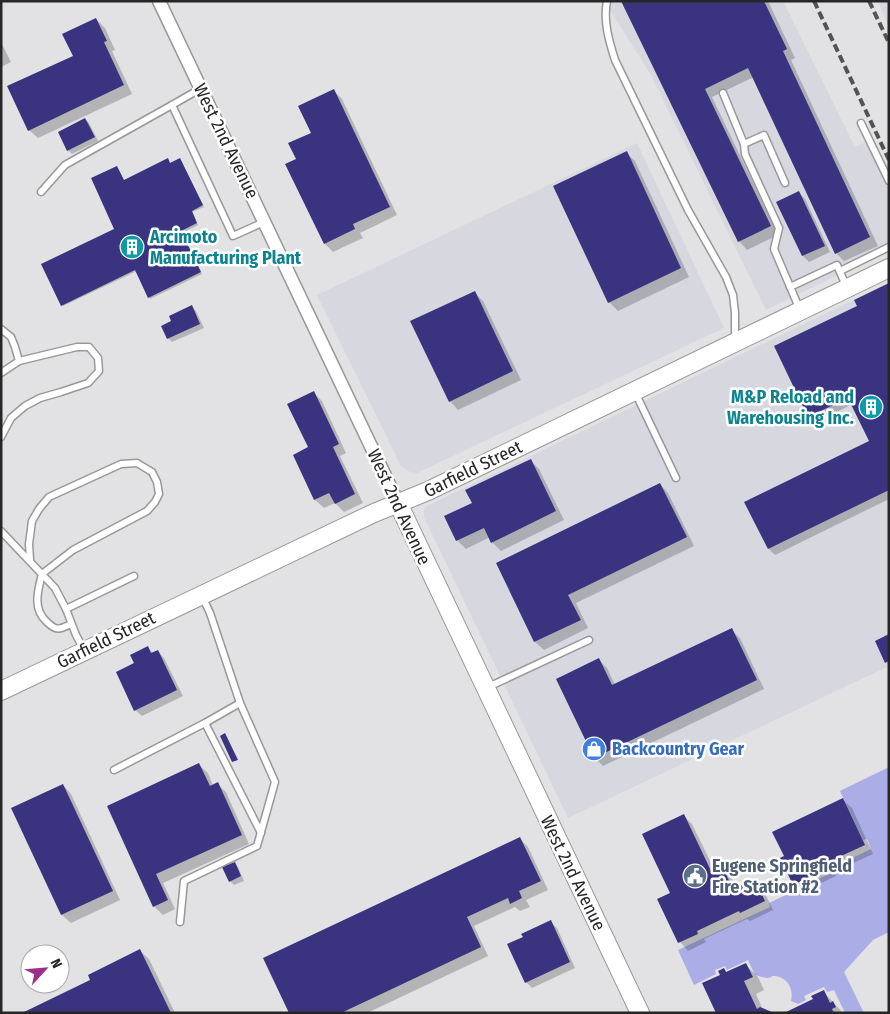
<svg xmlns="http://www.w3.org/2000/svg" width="890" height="1014" font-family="'Fira Sans Condensed',sans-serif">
<rect width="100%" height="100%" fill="#e2e2e4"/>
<g fill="#d7d7e0">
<path d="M604,1H783L855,147L865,142L889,190V250L766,310L651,75Z"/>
<path d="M878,1H889V28Z"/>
<path d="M637,143L724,328L417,473L410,472L401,466L317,295Z"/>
<path d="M889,283V666L568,818L424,517V510L427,506Z"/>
</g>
<path fill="#abade7" d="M889,767V932L873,940L844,972L864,1013H845L834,990L827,992L824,987L804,996L806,1000L798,1004L791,1001C794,990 788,978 776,976C768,976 775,977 767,978C764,978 759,976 755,975L748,960L727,970L725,966L715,970L716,974L694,985L678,950L770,907L769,903L829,874L827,870L871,849L867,839L863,840L840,791Z"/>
<g fill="#0003">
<path d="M622,1H768L795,58L791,60L878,246L844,261L836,253L754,77L712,97L778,235L747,250L739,241Z"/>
<path d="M96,19L105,28L115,50L112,51L132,94L38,138L29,130Z"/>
<path d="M1,42L11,62L1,67Z"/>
<path d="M334,91L342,99L397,215L360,233L363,238L333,252L325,244L298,160L313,133Z"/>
<path d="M85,119L89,123L98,141L72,154L68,150L59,132Z"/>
<path d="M626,153L635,161L689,277L618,311L609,302Z"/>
<path d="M180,159L204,207L192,212L198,225L182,233L202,274L150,299L137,271L63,306L62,305L116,230L117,167L124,181Z"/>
<path d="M799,193L805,199L830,252L809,262L803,256Z"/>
<path d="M889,285V499L775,555L769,549L870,442L851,405L816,422L809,416L858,307Z"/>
<path d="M474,292L483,301L521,380L458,410L450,401Z"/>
<path d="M192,307L196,311L204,328L172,342L168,338Z"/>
<path d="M313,392L322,401L346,453L340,456L363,503L344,512L335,503L324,508L315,500L294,455L310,448Z"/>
<path d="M530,460L539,469L564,520L501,551L492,542L490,537L466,549L457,540L473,503Z"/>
<path d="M660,484L668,493L694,546L576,603L588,628L544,650L535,642L497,563Z"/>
<path d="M731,630L740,638L764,689L603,766L595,758L557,679L599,660L607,668L615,685Z"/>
<path d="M148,648L153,653L158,651L164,658L183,696L142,716L135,710L136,664Z"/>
<path d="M199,765L208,773L213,786L217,784L226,792L249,844L163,883L175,909L163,915L154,906L108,807Z"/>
<path d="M63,785L71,794L120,900L71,923L62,915L13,808Z"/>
<path d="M843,800L852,808L873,854L834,872L836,876L802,892L794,884Z"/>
<path d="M684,816L692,824L716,873L723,869L731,878L737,889L755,881L763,889L773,910L750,921L747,919L704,939L706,942L688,951L680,942L672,893Z"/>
<path d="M520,839L528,847L548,890L526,900L530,907L520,911L515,907L474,926L488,956L367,1013H290Z"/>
<path d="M234,863L238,867L244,881L234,885L230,881Z"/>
<path d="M550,922L557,928L575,968L532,988L526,982Z"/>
<path d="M140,951L149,959L175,1013H25L92,981Z"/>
<path d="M745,964L758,977L764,990L756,994L763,1010L718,1013L721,975L724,969L727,973Z"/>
<path d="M823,991L843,1013H787L814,1000Z"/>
</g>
<g fill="#3a337f">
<path d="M621,1H764L787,49L783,51L870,237L835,254L748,68L705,89L771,226L738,242Z"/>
<path d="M96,18L107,41L104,42L124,85L28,131L7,86L73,56L62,34Z"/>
<path d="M334,89L390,207L353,224L355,229L324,244L285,164L296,159L288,143L311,133L298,106Z"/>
<path d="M85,118L95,137L67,151L58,132Z"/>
<path d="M627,151L681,268L608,303L553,186Z"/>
<path d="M168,158L170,163L180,158L203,205L192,211L197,223L181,231L201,272L148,298L135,270L61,306L41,264L114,229L91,178L117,166L124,180Z"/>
<path d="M799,191L825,246L802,256L776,202Z"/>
<path d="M889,283V490L768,549L744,502L869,441L848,398L808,417L774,346L857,306L854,300Z"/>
<path d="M475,291L513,371L449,402L410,321Z"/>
<path d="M192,305L200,324L167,339L161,326L171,321L169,316Z"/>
<path d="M314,391L339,444L333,447L355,494L335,504L329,493L314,500L293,455L308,447L287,404Z"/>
<path d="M531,459L556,511L491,543L484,528L456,541L444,516L472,503L465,490Z"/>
<path d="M660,483L687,537L568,595L581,620L534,642L496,563Z"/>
<path d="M732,628L757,680L594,758L556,679L599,658L612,685Z"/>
<path d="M889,634V661L885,663L875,641Z"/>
<path d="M148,646L151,653L158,650L177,690L134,711L116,672L134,663L130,655Z"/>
<path d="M225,733L238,760L232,762L220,736Z"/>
<path d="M199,763L210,786L218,782L242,835L156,874L168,900L153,907L107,806Z"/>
<path d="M63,784L113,891L61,915L11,808Z"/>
<path d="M843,798L865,845L826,863L828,868L793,885L780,858L784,856L772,832Z"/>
<path d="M684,814L712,873L723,868L733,889L755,879L765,901L740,913L739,911L697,931L698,934L678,943L657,899L670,893L642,834Z"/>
<path d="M520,837L541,881L519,891L522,898L510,904L508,898L467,917L481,947L341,1013H289L263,958Z"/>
<path d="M235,862L241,876L229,882L222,867Z"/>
<path d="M551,920L570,962L525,983L507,944L523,937L521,934Z"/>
<path d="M140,949L171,1013H22L90,980L88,975Z"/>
<path d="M746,963L753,977L744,981L757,1009L760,1007L774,1013H716L702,983L720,975L718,971L724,968L726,972Z"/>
<path d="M824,990L830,1003L833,1001L836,1007L832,1009L834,1013H784L813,999L811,996Z"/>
</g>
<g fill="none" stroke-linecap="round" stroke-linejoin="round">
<g stroke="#989899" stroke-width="9">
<g id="lane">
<path d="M607,1C603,21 609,41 615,60L688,210L726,277L733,295L735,313V341"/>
<path d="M200,89L172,105L233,236L264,222"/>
<path d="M723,93L744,144L745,154L779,228L774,249L800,310"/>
<path d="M861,123L889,181"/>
<path d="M744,144L764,135L785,183"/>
<path d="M41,192L65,165L172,105"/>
<path d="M840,271L889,247"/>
<path d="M790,287L837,265L847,288"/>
<path d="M1,329L11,337L15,347L19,361L1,373"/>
<path d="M635,392L676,478"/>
<path d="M1,437L11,418L25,406L40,398L61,392L88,383L99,371L98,358L89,347H77L19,361"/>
<path d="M1,531L55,588L66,609L76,635L84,650"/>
<path d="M30,560L29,544L32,521L39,509L49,497L121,464L137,463L152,472L157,482L159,494L155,502L147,511L73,550L42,574C38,590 32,609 47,622C57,632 60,629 71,624"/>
<path d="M66,609L134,576"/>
<path d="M486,688L589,640"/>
<path d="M240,703L205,723L261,833"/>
<path d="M114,770L205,723"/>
<path d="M180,922L184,881L257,846L275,782L240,703L210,613L202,596"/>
</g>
</g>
<g stroke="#989899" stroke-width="15">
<path id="street" d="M159,1L398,503"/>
</g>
<g stroke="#989899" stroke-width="20">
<g id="secondary">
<path d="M398,503L640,1013"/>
<path d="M1,691L374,513L428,491L889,268"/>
</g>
</g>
<use href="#lane" stroke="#fff" stroke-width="6"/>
<use href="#street" stroke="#fff" stroke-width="12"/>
<use href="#secondary" stroke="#fff" stroke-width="18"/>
<g stroke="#535354" stroke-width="4" stroke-dasharray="8 4" stroke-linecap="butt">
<path d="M814,1L889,160"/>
<path d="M869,1L889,43"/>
</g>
</g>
<defs>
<g id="building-disc" transform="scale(1.25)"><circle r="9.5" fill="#0f9aa8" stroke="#fff"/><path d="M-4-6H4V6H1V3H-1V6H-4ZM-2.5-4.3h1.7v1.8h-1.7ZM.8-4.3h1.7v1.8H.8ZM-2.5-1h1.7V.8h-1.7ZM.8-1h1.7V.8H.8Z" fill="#fff"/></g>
<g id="shop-disc" transform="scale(1.25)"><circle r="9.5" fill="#3f7fe0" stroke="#fff"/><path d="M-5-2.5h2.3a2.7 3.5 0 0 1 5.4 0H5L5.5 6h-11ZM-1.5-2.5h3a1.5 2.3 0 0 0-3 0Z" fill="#fff"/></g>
<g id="civic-disc" transform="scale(1.25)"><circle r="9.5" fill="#5c6f8a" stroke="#fff"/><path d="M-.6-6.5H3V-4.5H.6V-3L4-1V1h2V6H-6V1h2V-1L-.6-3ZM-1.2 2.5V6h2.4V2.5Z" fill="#fff"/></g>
</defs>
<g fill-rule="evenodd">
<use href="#building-disc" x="132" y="247"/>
<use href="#building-disc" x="871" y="407"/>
<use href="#shop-disc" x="594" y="749"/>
<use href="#civic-disc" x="695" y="876"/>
</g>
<g text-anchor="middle" stroke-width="5" stroke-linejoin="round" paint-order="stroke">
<g font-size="18" fill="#262626" stroke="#fff">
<text transform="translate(226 141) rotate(64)" y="6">West 2nd Avenue</text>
<text transform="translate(473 469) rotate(-26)" y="6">Garfield Street</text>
<text transform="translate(399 507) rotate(65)" y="6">West 2nd Avenue</text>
<text transform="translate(106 640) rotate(-26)" y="6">Garfield Street</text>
<text transform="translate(573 873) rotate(64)" y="6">West 2nd Avenue</text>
</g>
<g font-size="18" font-weight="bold" fill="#0d838f" stroke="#fff" text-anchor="start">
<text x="150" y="243">Arcimoto<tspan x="150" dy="21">Manufacturing Plant</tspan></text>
<text x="854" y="403" text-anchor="end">M&amp;P Reload and<tspan x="854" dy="21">Warehousing Inc.</tspan></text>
</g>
<g font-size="18" font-weight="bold" fill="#366cbe" stroke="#fff" text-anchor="start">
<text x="612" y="755">Backcountry Gear</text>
</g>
<g font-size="18" font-weight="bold" fill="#4e5e75" stroke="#fff" text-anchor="start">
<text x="712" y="872">Eugene Springfield<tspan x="712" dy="21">Fire Station #2</tspan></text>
</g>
</g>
<rect width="890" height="1014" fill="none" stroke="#262626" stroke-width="5"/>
<g transform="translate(45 969) rotate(64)"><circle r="24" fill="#ffffff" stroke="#a8a8a8"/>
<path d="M0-4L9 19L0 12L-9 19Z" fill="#9f2d8a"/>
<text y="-8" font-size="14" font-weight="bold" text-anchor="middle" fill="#262626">N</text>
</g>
</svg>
